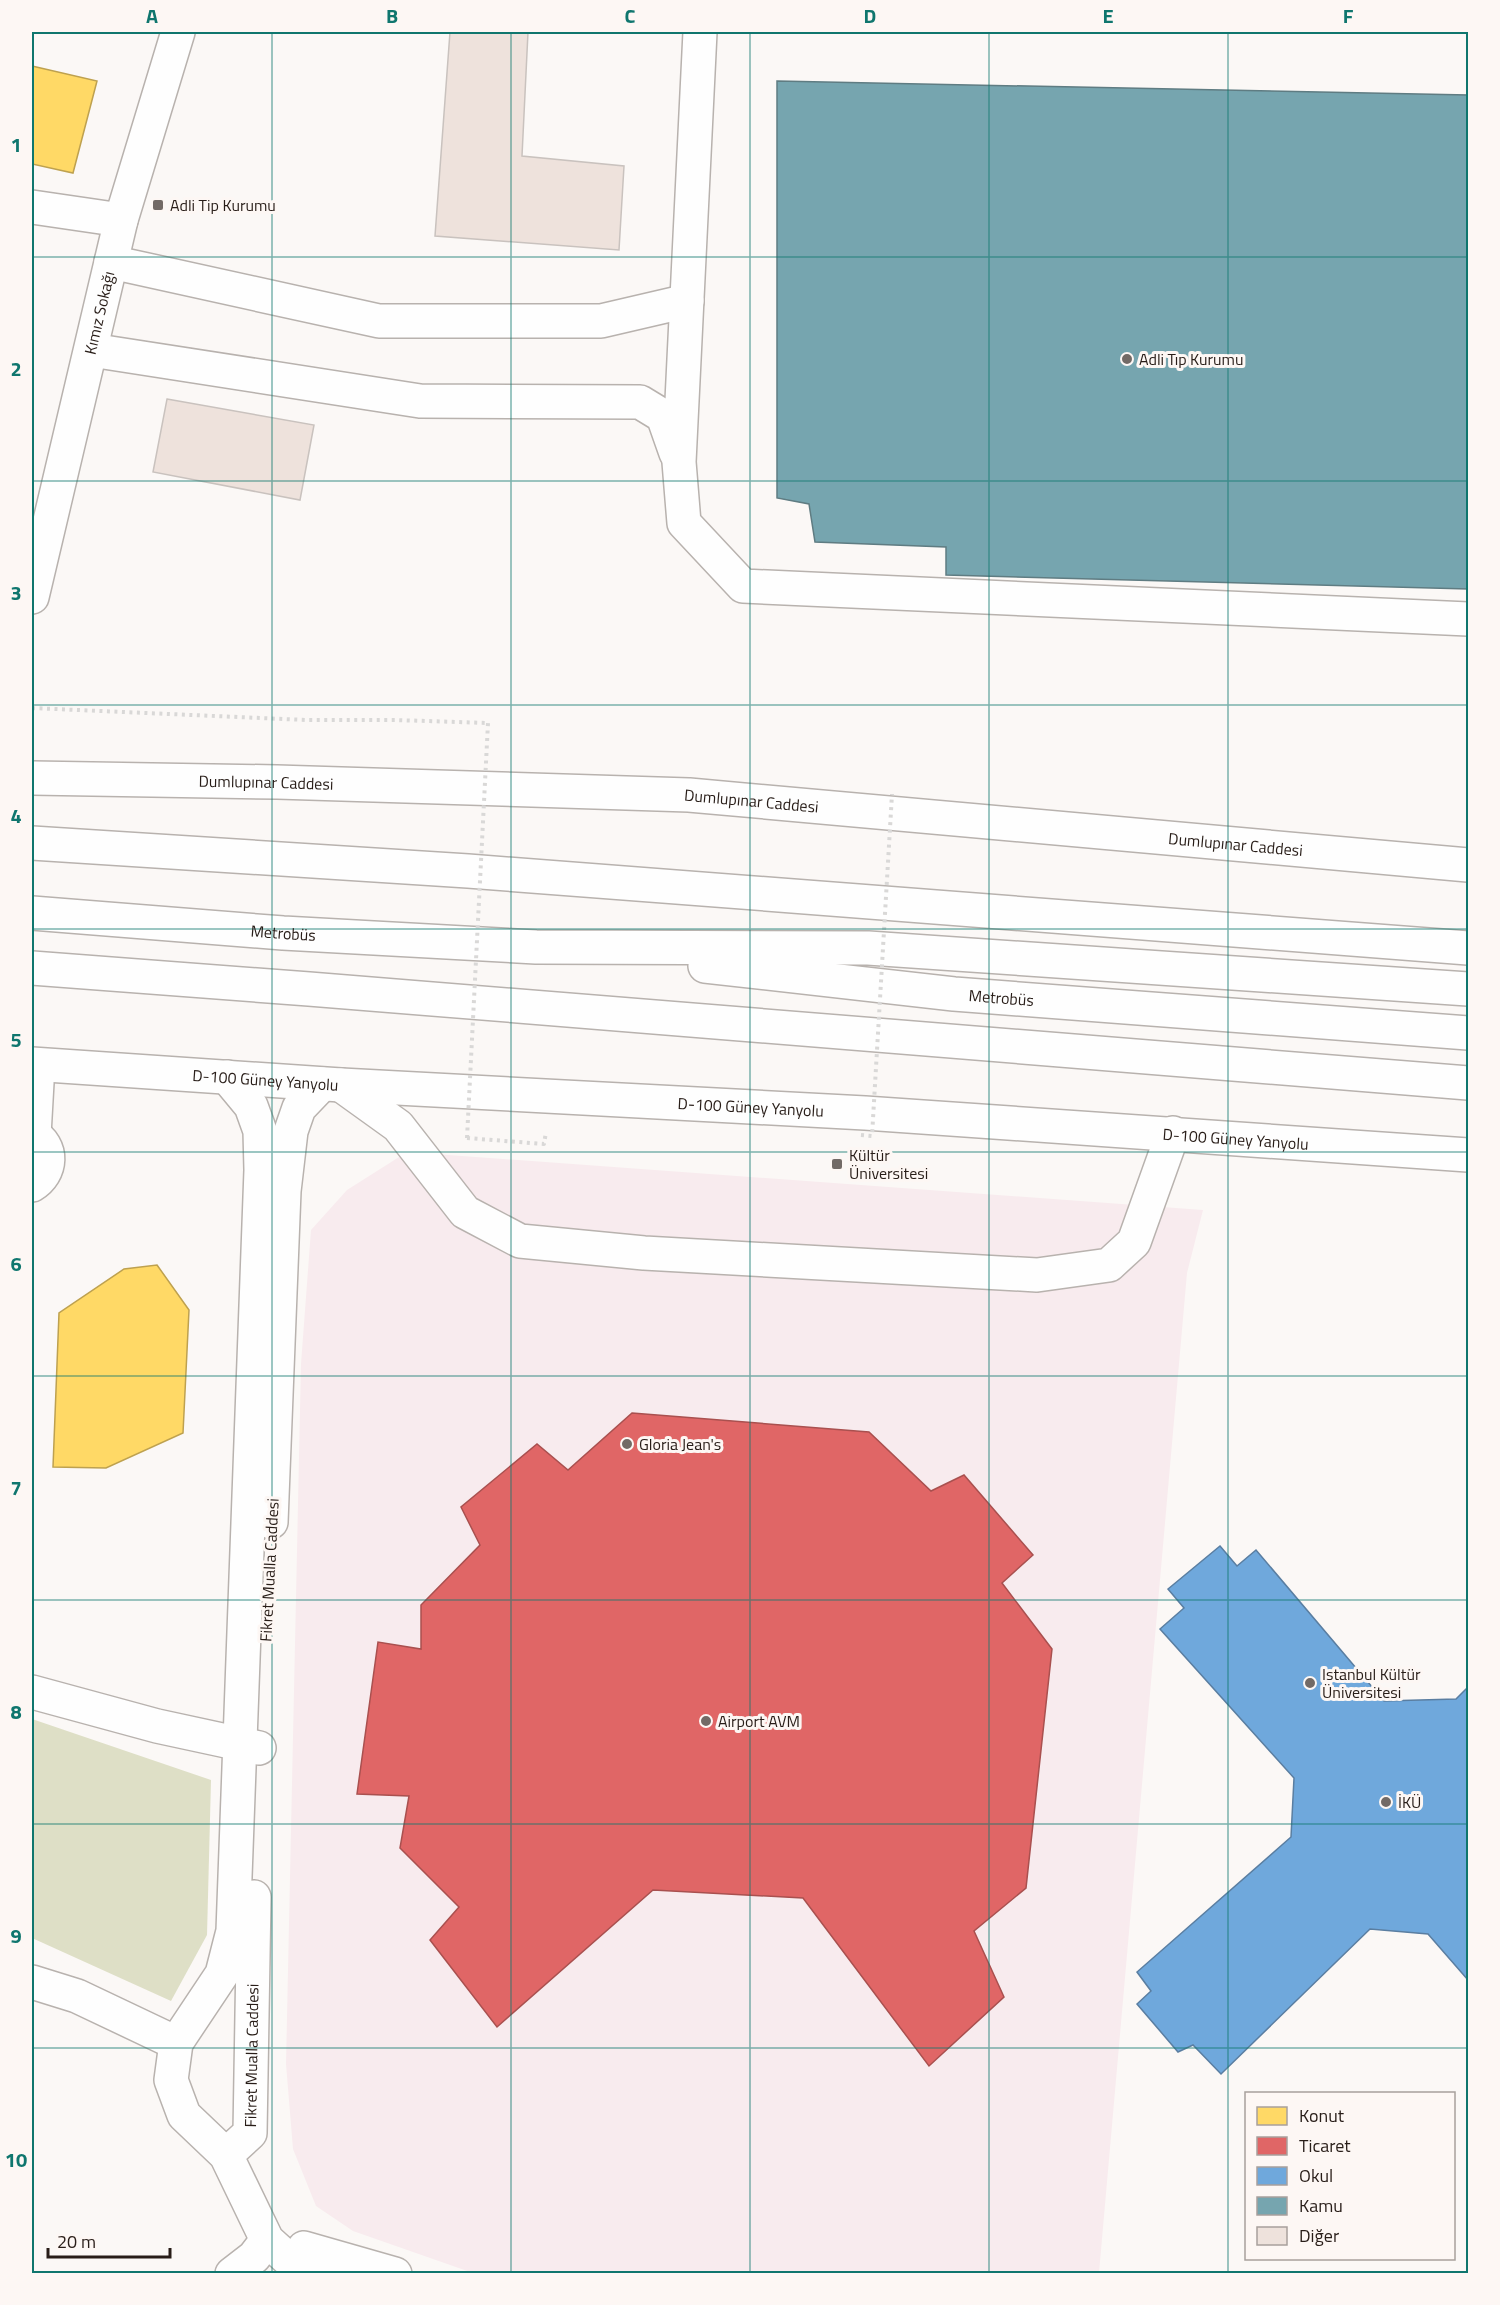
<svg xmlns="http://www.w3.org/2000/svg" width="1500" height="2305" font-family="'Titillium Web',sans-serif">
<rect width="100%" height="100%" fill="#fbf8f6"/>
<path fill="#f8ebee" d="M407,1152L1203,1210L1187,1273L1099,2273H473L353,2231L316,2206L293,2149L286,2064L301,1364L311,1230L347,1190Z"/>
<path fill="#dedfc6" d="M32,1719L211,1780L207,1935L171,2001L32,1938Z"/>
<g fill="#ffd966" stroke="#bea14f" stroke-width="1.5">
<path d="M32,66L97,81L73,173L32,164Z"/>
<path d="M157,1265L189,1310L183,1433L106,1468L53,1467L59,1313L124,1269Z"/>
</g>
<path fill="#e06666" stroke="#a9504f" stroke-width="1.5" d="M632,1413L869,1432L931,1491L964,1475L1033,1555L1002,1583L1052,1649L1026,1888L974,1931L1004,1997L929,2066L803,1898L653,1890L497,2027L430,1940L459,1907L400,1848L409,1796L357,1794L378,1642L421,1649V1605L480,1545L461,1507L537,1444L568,1470Z"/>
<path fill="#6fa8dc" stroke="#5a7ea1" stroke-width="1.5" d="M1220,1546L1237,1566L1256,1550L1384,1701L1456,1699L1468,1687V1980L1428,1934L1370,1929L1221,2074L1193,2045L1178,2052L1137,2004L1151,1991L1137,1972L1291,1837L1294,1778L1160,1629L1184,1608L1168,1589Z"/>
<path fill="#76a5af" stroke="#5f7c82" stroke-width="1.5" d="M777,81L1468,95V589L946,575V547L815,542L809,504L777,498Z"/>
<g fill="#eee2dc" stroke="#c9c2be" stroke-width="1.5">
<path d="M450,32H528L522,156L624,166L619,250L435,236Z"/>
<path d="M167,399L314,425L300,500L153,472Z"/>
</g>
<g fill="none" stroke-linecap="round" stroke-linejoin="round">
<g stroke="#b8b2ae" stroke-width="36">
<g id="minor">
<path d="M700,32L679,462L684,523L743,586L1468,619"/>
<path d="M32,207L121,220"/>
<path d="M111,262L379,321H601L687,301"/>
<path d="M91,350L420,401L640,402L663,416L676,453"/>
<path id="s1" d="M32,597L121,220L178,32"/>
<path id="s2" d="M32,913L283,933L536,947L868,948L1468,989"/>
<path id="s3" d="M705,966L954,994L1468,1033"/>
<path d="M227,1077L251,1106L260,1131L261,1170L233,1931L222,1974L176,2043L171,2080L184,2115L226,2155L267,2240L288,2259L328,2274"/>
<path d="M341,1085L398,1126L465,1212L520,1241L644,1253L1037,1275L1109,1265L1134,1242L1173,1133"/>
<path d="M32,1134C54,1146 52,1173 32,1185"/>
<path d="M34,1135L38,1065"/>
<path d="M271,1522L284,1191L291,1131L299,1108L322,1084"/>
<path d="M32,1692L157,1726L259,1748"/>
<path d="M32,1982L77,1996L176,2043"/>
<path id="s4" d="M226,2155L250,2133L254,1897"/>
<path d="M304,2248L395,2274"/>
<path d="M232,2274L254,2257L267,2240"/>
</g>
</g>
<g stroke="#b8b2ae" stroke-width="36">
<g id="major">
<path id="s5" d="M32,778L277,782L689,795L1468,865"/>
<path id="s6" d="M32,1064L341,1085L865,1113L1468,1155"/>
</g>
</g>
<g stroke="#b8b2ae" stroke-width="36">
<g id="highway">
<path d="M32,843L468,871L1468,948"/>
<path d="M32,968L309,989L1468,1083"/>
</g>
</g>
<g stroke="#d9d8d7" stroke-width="4" stroke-dasharray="3 4.5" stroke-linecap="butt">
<path d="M32,708L306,720H395L488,723"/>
<path d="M467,1138L544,1144L546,1132"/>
</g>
<use href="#minor" stroke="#fefefe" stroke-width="33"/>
<use href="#major" stroke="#fefefe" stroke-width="33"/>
<use href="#highway" stroke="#fefefe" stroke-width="33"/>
<g stroke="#d9d8d7" stroke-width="4" stroke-dasharray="3 4.5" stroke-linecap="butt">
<path d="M861,1135L872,1136L892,794"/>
<path d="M467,1138L488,723"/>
</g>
</g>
<path fill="none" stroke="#0f766e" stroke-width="1.5" stroke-opacity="0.55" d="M272,32V2274M511,32V2274M750,32V2274M989,32V2274M1228,32V2274M32,257H1468M32,481H1468M32,705H1468M32,929H1468M32,1152H1468M32,1376H1468M32,1600H1468M32,1824H1468M32,2048H1468"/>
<g fill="#726a66" stroke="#fdf7f4" stroke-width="2">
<rect x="152" y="199" width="12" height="12" rx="3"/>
<circle cx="1127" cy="359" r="6"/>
<rect x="831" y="1158" width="12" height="12" rx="3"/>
<circle cx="627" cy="1444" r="6"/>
<circle cx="1310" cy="1683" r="6"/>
<circle cx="706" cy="1721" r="6"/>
<circle cx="1386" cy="1802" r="6"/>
</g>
<g text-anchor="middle" stroke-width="6" stroke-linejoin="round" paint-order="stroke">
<g font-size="16" fill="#281d18" stroke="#fdf7f4" text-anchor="start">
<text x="170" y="211">Adli Tip Kurumu</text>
<text x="1139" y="365">Adli Tıp Kurumu</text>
<text x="849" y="1161">Kültür<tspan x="849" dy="18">Üniversitesi</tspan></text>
<text x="639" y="1450">Gloria Jean's</text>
<text x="1322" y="1680">Istanbul Kültür<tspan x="1322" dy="18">Üniversitesi</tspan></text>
<text x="718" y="1727">Airport AVM</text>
<text x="1398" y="1808">İKÜ</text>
</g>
<g font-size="16" fill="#281d18" stroke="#fdf7f4">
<text dy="6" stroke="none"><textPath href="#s1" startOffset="292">Kımız Sokağı</textPath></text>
<text dy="6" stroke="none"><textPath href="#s5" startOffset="234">Dumlupınar Caddesi</textPath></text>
<text dy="6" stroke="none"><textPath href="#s5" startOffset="720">Dumlupınar Caddesi</textPath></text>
<text dy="6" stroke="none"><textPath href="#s5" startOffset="1206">Dumlupınar Caddesi</textPath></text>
<text dy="6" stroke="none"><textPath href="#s2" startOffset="252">Metrobüs</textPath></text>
<text dy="6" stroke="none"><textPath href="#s3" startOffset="298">Metrobüs</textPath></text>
<text dy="6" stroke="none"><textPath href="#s6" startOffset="234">D-100 Güney Yanyolu</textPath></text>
<text dy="6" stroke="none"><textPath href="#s6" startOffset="720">D-100 Güney Yanyolu</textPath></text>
<text dy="6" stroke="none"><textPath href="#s6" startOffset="1206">D-100 Güney Yanyolu</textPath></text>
<text transform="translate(269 1570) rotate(-87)" y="6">Fikret Mualla Caddesi</text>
<text dy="6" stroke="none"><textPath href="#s4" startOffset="110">Fikret Mualla Caddesi</textPath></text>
</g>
</g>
<rect width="1500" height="2305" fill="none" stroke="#fdf7f4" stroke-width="66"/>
<rect x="1245" y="2092" width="210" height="168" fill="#fdf7f4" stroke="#a8a09c" stroke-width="1.5"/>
<rect x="1257" y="2107" width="30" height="18" fill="#ffd966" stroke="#a8a09c" stroke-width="1.5"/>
<text x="1299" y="2122" font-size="18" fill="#281d18">Konut</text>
<rect x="1257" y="2137" width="30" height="18" fill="#e06666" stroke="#a8a09c" stroke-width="1.5"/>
<text x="1299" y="2152" font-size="18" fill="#281d18">Ticaret</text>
<rect x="1257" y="2167" width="30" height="18" fill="#6fa8dc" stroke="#a8a09c" stroke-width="1.5"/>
<text x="1299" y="2182" font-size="18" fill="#281d18">Okul</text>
<rect x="1257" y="2197" width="30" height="18" fill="#76a5af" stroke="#a8a09c" stroke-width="1.5"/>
<text x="1299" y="2212" font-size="18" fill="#281d18">Kamu</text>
<rect x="1257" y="2227" width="30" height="18" fill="#eee2dc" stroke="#a8a09c" stroke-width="1.5"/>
<text x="1299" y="2242" font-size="18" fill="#281d18">Diğer</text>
<path d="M48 2248v9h122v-9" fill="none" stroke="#281d18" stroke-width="3"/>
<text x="57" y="2248" font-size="18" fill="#281d18" stroke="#fdf7f4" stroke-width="4.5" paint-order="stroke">20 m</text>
<rect x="33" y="33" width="1434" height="2239" fill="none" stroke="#0f766e" stroke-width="2"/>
<g font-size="20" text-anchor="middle" font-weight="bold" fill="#0f766e">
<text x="152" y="23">A</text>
<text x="392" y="23">B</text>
<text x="630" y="23">C</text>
<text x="870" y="23">D</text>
<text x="1108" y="23">E</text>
<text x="1348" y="23">F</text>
<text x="16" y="152">1</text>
<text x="16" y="376">2</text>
<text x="16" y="600">3</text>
<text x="16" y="823">4</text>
<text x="16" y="1047">5</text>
<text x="16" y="1271">6</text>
<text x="16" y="1495">7</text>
<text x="16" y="1719">8</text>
<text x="16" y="1943">9</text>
<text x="16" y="2167">10</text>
</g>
</svg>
